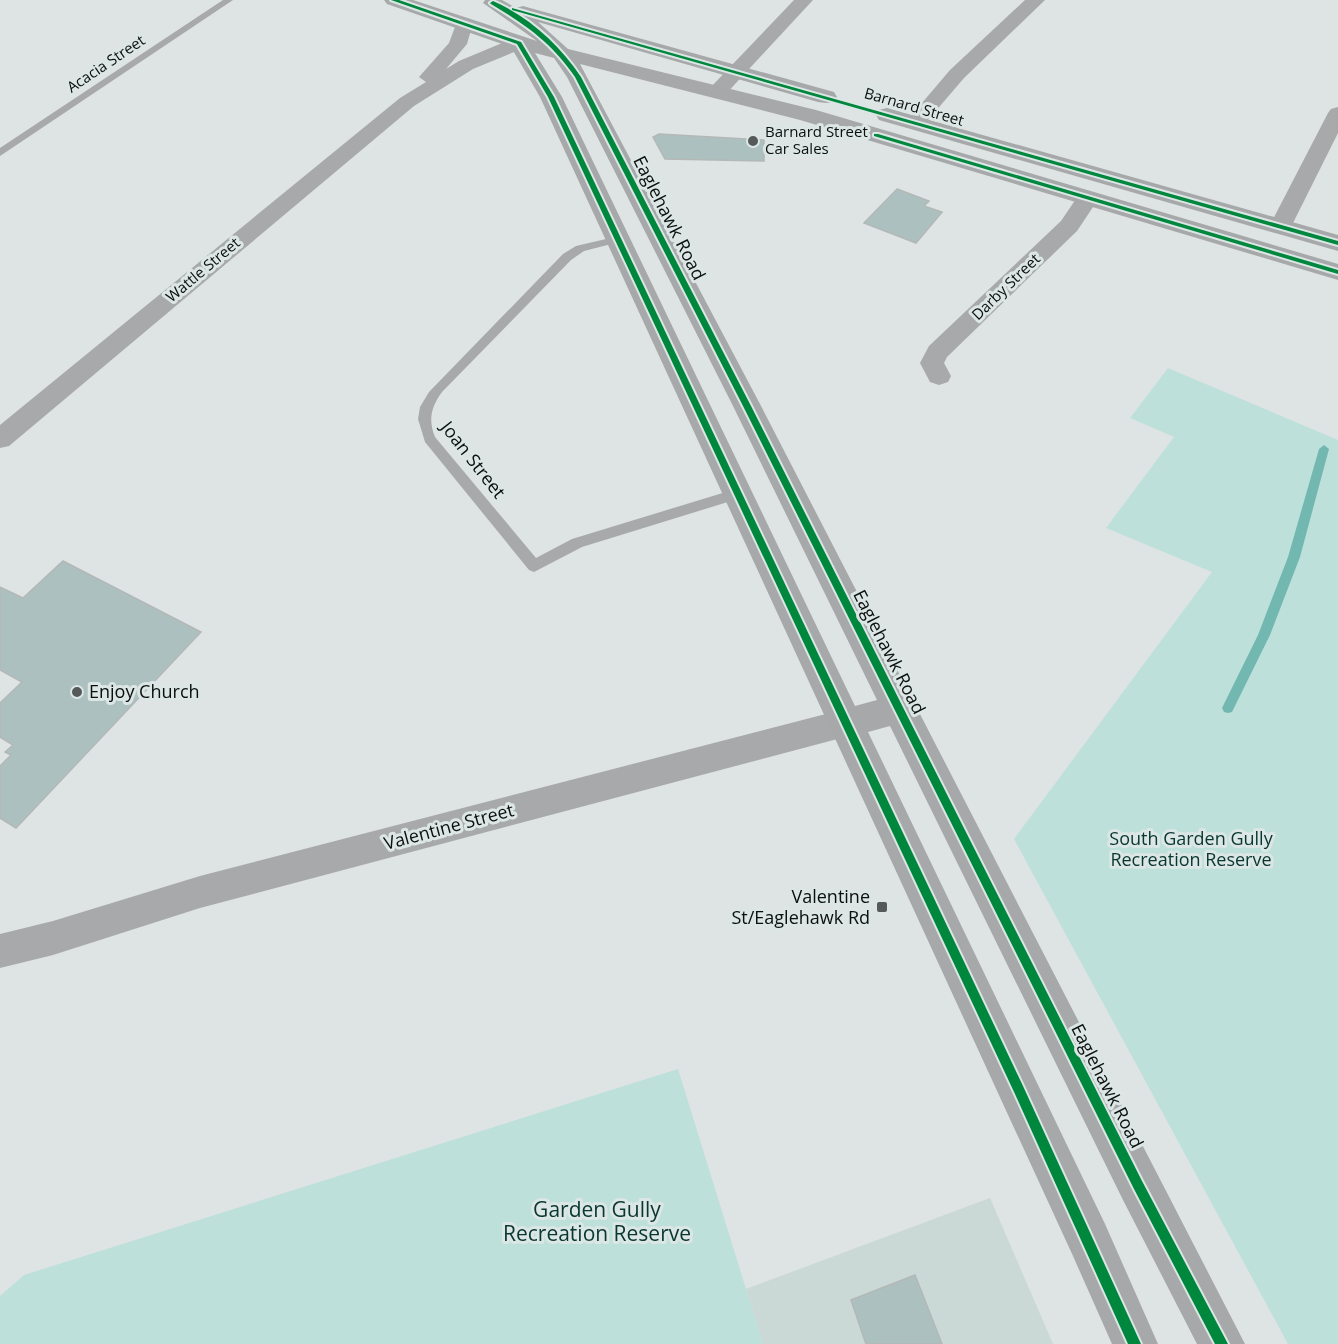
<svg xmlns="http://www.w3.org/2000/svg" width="1338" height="1344" font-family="'Open Sans',sans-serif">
<rect width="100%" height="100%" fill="#dee3e3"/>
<path fill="#cad8d6" d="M990,1198L1053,1344H763L746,1289Z"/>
<g fill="#bee0db">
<path d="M1168,368L1338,440V1344H1288L1014,839L1212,572L1106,528L1174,437L1130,418Z"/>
<path d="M678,1069L763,1344H0V1296L24,1275Z"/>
</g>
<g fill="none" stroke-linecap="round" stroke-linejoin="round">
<path fill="#72b8b0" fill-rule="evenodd" d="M1324,445L1329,449L1300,557L1270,635L1232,712L1228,713L1224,712L1222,708L1258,635L1288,557L1319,449Z"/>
</g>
<g fill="#acc1bf" stroke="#b3b8b7" stroke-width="1.5">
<path d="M659,134L764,140V161L665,159L653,137Z"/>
<path d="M897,189L929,201L924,206L942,212L916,243L864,223Z"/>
<path d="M63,561L201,632L16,828L0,818V766L11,755L5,752L13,745L0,737V703L22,682L0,670V587L23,598Z"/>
<path d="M915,1275L942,1344H866L851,1300Z"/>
</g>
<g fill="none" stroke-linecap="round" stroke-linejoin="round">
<g fill="#a8a9ab" fill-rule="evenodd">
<path d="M223,0H233L0,156V148Z"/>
<path d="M619,236L623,237V241L584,251L571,260L442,392C431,407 428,420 435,437L536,558L572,539L739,488L746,493L744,497L582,547L534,572L529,570L425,442L418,419L420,407L429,392L563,254L576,246Z"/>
</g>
<g fill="#a8a9ab" fill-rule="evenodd">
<path d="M794,0H813L724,96H710L707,92L710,88Z"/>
<path d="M1025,0H1045L964,78L922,127H908L905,123L950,70Z"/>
<path d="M464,18L470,19L473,23L467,44L446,69L459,61L512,39H526L528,43L526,47L473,69L414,106L9,446L0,448V425L400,98L426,82L419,77L449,43L458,19Z"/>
<path d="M1338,107V133L1291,227L1288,232L1280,234L1272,232L1269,227L1328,113L1331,109Z"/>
<path d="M1088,192L1096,193L1099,198L1077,231L947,357L944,363L951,376L948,382L939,385L930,382L920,363L929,346L1061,221L1080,193Z"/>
<path d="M845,709L856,713L860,723L856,733L845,737L200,908L53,955L0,968V934L53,921L200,876Z"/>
</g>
<g fill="#a7a8a9" fill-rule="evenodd">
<path d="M384,0H413L537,41L483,3L485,0H502L516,8L523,6L530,8L834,92L837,97L834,102L826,103L818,102L538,22L568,49L816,110L1338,264V280L800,120L580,64L760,404L1245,1344H1197L1123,1200L890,726L868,732L1105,1224L1158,1344H1112L1073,1256L540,97L511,47L387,4ZM535,53L554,58L567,77L732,404L877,700L855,706L562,97Z"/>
<path d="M887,108L1338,235V251L879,120L876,115L879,110Z"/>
</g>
<g stroke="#dbe6e5" stroke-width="4">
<g id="cycleway">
<path d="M391,0H399L521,42L554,97L1023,1086L1141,1344H1128L1015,1094L548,97L517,44Z"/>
<path d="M493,1C529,17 559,44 581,77L750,404L1142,1181L1228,1344H1215L1134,1189L742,404L575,77C552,43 526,25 491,4L490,3Z"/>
<path d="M512,8L1338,241V245L512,10Z"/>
<path d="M874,134H878L1338,270V274L874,136Z"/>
</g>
</g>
<use href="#cycleway" fill="#00873e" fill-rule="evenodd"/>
</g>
<g fill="#555959" stroke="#dbe6e5" stroke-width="2">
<circle cx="753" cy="141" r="6"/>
<circle cx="77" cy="692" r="6"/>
<rect x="876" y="901" width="12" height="12" rx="3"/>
</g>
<g text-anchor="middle" stroke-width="6" stroke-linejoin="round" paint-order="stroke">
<g font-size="15" fill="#0b0f0e" stroke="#dbe6e5">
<text transform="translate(106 64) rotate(-34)" y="5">Acacia Street</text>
<text transform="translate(914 107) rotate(16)" y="5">Barnard Street</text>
<text transform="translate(203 270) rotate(-40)" y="5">Wattle Street</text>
<text transform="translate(1006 287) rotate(-44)" y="5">Darby Street</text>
</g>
<g font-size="15" fill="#0b0f0e" stroke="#dbe6e5" text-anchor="start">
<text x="765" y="137">Barnard Street<tspan x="765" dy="17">Car Sales</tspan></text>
</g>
<g font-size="18" fill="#0b0f0e" stroke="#dbe6e5">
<text transform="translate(669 218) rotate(63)" y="6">Eaglehawk Road</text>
<text transform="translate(473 460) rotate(52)" y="6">Joan Street</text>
<text transform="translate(889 652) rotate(63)" y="6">Eaglehawk Road</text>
<text transform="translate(449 827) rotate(-15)" y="6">Valentine Street</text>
<text transform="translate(1107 1086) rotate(63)" y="6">Eaglehawk Road</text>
</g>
<g font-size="18" fill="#0b0f0e" stroke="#dbe6e5" text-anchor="start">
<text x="89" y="698">Enjoy Church</text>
<text x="870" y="903" text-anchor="end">Valentine<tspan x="870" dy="21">St/Eaglehawk Rd</tspan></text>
</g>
<g font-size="18" fill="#083732" stroke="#dbe6e5">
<text x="1191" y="845">South Garden Gully<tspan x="1191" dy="21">Recreation Reserve</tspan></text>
</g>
<g font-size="21" fill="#083732" stroke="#dbe6e5">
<text x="597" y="1217">Garden Gully<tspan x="597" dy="24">Recreation Reserve</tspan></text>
</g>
</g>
</svg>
